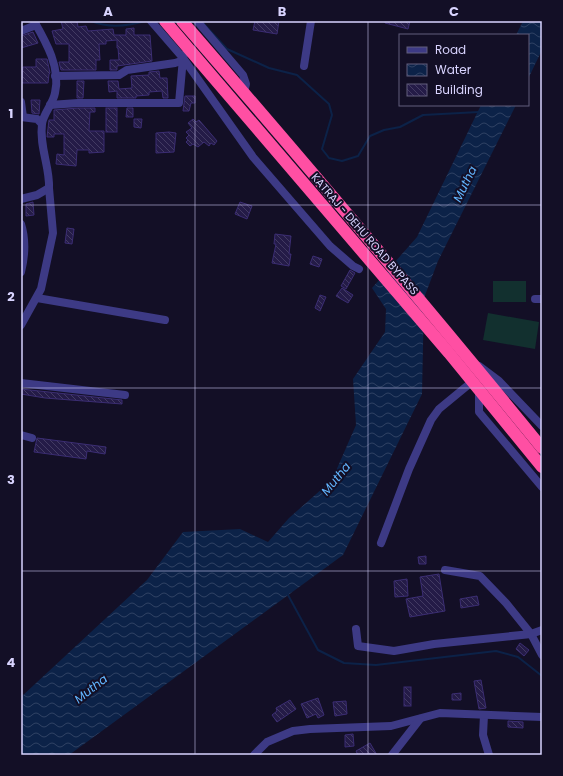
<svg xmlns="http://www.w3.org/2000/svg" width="563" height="776" font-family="Poppins,sans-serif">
<defs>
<pattern id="water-waves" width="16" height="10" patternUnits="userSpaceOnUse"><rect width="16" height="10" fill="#0c2248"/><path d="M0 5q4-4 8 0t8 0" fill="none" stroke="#2f4163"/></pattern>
<pattern id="building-back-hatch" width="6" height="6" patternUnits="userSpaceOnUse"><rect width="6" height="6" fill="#241b47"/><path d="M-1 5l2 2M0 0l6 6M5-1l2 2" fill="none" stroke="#433b63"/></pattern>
</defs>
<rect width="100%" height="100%" fill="#130f26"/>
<g fill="#12302f">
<rect x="493" y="281" width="33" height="21"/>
<path d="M488,313L539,322L535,349L483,340Z"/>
</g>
<g fill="url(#water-waves)">
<path d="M523,21H542V50L528,79V35H516Z"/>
<path d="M481,105H516L438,261L424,298L422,394L343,555L69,755H21V697L147,580L183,532L240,529L268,542L289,518L332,480L356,425L353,379L385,332L386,309L372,288L417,237Z"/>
</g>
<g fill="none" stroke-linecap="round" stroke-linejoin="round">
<g stroke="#0c2248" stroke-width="2">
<path d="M91,21C108,28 128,26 145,21"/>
<path d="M202,22L227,49L269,68L297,75L329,104L332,115L322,149L329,158L342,161L358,156L370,136L384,130L400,127L423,115L479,112"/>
<path d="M288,595L318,650L344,663L376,665L496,651L518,657L542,676"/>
</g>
</g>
<g fill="url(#building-back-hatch)" stroke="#3b2d73">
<path d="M61,21H77L78,27L86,26L88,31L113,29L114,35H126V29L134,28V35H150L152,61L117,66V70H110V60H119L118,48H117V40L106,41V44H99L100,60H96V70H61L59,62H69V44H56L52,31L63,29Z"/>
<path d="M255,21H279L277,34L253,30Z"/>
<path d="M385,21H410L408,29L385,23Z"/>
<path d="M33,32L38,43L21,48V36Z"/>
<path d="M36,59H47L50,73L49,74L48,83H21L23,67H36Z"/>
<path d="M159,71L160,78H167L168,98H163L162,91L149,92V95L136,96V98H117V91L109,92L108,81H118L119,89L132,88L131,76L149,75V72Z"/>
<path d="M77,81H84L83,98H77Z"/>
<path d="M185,96H195V103H191L189,111H183Z"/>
<path d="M31,100H40L39,114L32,113Z"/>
<path d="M78,108H95V112H90L89,131H104V152L89,153V150H77L76,166L56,164L57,154L64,155V134H54V137H47L49,120H54V110Z"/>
<rect x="106" y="108" width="11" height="24"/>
<path d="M127,108H133V117H126Z"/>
<path d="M134,119H142L141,128L134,127Z"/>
<path d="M193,119L196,122L199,120L217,141L214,145L211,143L209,146L204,142L198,147L193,144L190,146L186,142L188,140L186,138L189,135L186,132L192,128L188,123Z"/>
<path d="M169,132L176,133L174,152L156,153V133Z"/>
<path d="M33,202L34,215L26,216V204Z"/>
<path d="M240,202L252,206L247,219L235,214Z"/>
<path d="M67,228L74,229L72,244L65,243Z"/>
<path d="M275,234L291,236L289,254H291L289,266L272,263L276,244H274Z"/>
<path d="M313,256L322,259L319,267L310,264Z"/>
<path d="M350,270L355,273L346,289L341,286Z"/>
<path d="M342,288L353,295L348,303L336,296Z"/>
<path d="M320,295L326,297L320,311L315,308Z"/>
<path d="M21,389L122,400V404L45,398L21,394Z"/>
<path d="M37,438L106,447L105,454L87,451L86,459L34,452Z"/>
<path d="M426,556V564H419L418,557Z"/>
<path d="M439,574L445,611L410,617L406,599L423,596L420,577Z"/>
<path d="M407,579L408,596L395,597L394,581Z"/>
<path d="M477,596L479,605L461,608L460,599Z"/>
<path d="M520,643L529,650L524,656L516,649Z"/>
<path d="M481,680L486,708L479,709L474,681Z"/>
<rect x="404" y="687" width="7" height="19"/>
<path d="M461,693V700H452V694Z"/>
<path d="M318,698L324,715L318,718L316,714L307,718L301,704Z"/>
<path d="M290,700L296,709L277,722L272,715L277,711L276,708Z"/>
<path d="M346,701L347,714L335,716L333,702Z"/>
<path d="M508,721L523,722V728L508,727Z"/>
<path d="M353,734L354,746L345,747V735Z"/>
<path d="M370,743L377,755H358L356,751Z"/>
</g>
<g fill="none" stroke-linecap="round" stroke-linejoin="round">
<g stroke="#3d3a85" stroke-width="8">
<path d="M151,21L183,58"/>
<path d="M197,21L243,75L246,84L244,92"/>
<path d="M21,31L36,25"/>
<path d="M304,66L311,21"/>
<path d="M55,76L119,75L127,70L175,63L181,61L184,55"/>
<path d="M21,102L23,117"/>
<path d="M50,105L78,103H179L183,58L253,157L330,246L353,266L359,269"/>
<path d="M21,117L37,119L41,123"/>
<path d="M21,199L37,195L49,188C50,167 39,146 42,124C43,114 53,104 55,93C61,68 46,42 34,21"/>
<path d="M21,224C26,240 25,256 21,272"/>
<path d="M37,298L165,320"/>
<path d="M535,299H542"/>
<path d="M21,325L41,289L53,233L49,188"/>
<path d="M479,366L499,381L542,426"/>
<path d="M21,383L125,395"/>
<path d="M479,390V412L542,487"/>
<path d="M21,435L32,438"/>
<path d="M381,543L409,469L431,420L439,409L473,381"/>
<path d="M445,570L480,576L506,603L531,634L542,655"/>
<path d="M356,629L358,646L394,651L434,644L531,634L542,630"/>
<path d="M484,715L483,735L489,755"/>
<path d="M254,755L267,742L293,731L310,729L391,726L440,713L542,717"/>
<path d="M392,755L420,719"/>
</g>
<g stroke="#ff4fa3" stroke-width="12">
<path d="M165,21L449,353L542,467"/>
<path d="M182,21C304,162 425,304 542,448"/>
</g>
</g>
<path fill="none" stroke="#d9d4ff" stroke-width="1" stroke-opacity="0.55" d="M195,21V755M368,21V755M21,205H542M21,388H542M21,571H542"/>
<g text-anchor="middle" stroke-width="4" stroke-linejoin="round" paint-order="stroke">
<g font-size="11" fill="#d9d4ff" stroke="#130f26">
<text transform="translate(365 234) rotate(49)" y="4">KATRAJ - DEHU ROAD BYPASS</text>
</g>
<g font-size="12" font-style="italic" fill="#62b6ff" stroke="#130f26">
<text transform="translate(465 184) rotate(-64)" y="4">Mutha</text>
<text transform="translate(336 479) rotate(-51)" y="4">Mutha</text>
<text transform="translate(91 689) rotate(-38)" y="4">Mutha</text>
</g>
</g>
<rect width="563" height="776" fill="none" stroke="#130f26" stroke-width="44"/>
<rect x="399" y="34" width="130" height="72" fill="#130f26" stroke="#625e7d"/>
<rect x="407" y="47" width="20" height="6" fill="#3d3a85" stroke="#625e7d"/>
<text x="435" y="54" font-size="12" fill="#d9d4ff">Road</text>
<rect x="407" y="64" width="20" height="12" fill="url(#water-waves)" stroke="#625e7d"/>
<text x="435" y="74" font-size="12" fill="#d9d4ff">Water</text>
<rect x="407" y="84" width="20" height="12" fill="url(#building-back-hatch)" stroke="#625e7d"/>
<text x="435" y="94" font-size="12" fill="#d9d4ff">Building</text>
<rect x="22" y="22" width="519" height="732" fill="none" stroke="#d9d4ff" stroke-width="1.5"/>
<g font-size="13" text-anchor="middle" font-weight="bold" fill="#d9d4ff">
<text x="108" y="16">A</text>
<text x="282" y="16">B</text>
<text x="454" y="16">C</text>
<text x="11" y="118">1</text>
<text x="11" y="301">2</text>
<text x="11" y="484">3</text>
<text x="11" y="667">4</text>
</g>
</svg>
